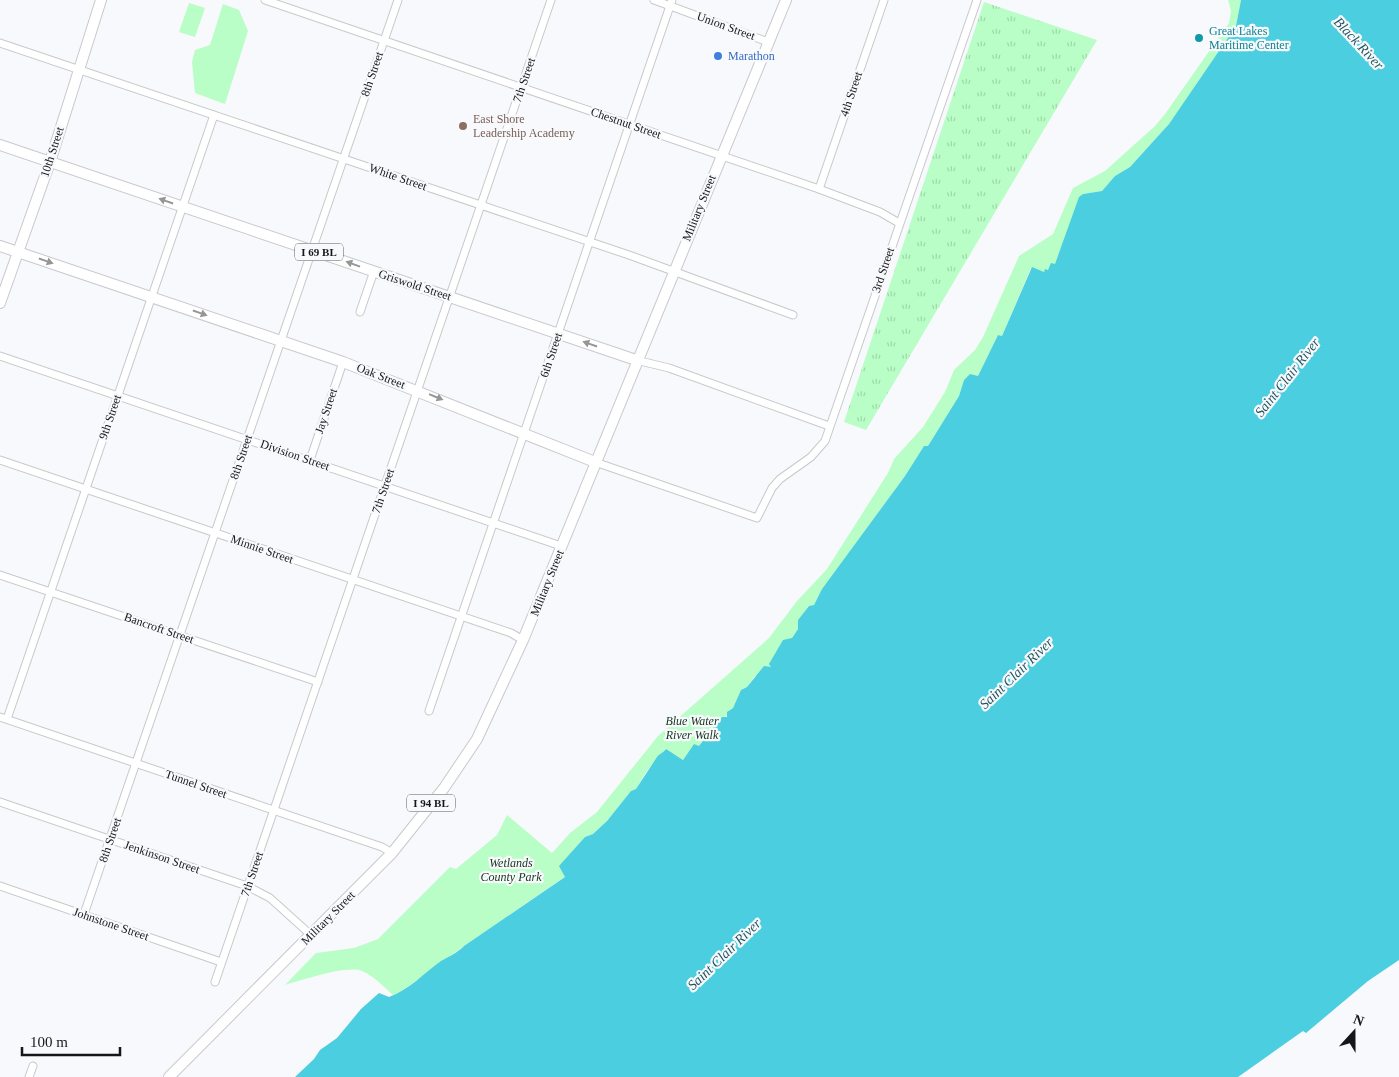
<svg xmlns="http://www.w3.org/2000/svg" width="1399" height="1077" font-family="'Times New Roman',serif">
<defs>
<pattern id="grass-tufts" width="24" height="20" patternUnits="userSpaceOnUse" patternTransform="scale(1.25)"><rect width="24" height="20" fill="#b9fec6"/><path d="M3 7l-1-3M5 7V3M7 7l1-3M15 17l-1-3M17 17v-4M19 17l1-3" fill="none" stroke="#9ed9a9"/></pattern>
</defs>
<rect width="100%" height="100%" fill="#f8f9fc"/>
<path fill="url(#grass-tufts)" d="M984,2L1097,40L866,430L844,422Z"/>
<g fill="#b9fec6">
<path d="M1228,0H1241L1236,26L1169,124L1130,167L1115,176L1102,191L1083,194L1055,264L1044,272L1031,268L1002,336L998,335L978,376L964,380L959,396L928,446H924L905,476L822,589L814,605L809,606L798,620V629L771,667L754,677L747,687L741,690L733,708L729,710L728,715C726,716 724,717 722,718C716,722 706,740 699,746L694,744L683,760L665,749C660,757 653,763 647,771C643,776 640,783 636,789L631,791L607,821L593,834L585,837L560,866L566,876L464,946L399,993L394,996C384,987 374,976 362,971C346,965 303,980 285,985L316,953L354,948L378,939L450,867L456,869L497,835L507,815L552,853L570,833L597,812L658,736L769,638L797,601L827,569L888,473L894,459L923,427L945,392L954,370L975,350L983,337L1019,256L1053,234L1073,188L1105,171L1155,126L1165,114L1229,23L1231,11Z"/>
<path d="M189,3L205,8L195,37L179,32Z"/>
<path d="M223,4L239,10L248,31L225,104L195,93L192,62L195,50L210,45Z"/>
</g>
<path fill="#4acee0" d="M1241,0H1399V960L1368,981L1306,1033L1303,1031L1238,1077H295L314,1059L320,1050L337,1038L361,1009L379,993L389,997C409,990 424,973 441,961C450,956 457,953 464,946L565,877L559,866L585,837L593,834L607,821L631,791L636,789C643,778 650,768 657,757C659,754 663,753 666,749L683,760L694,744L699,746L722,717H727V712L733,708L741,690L747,687L764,666L771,667L769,664L783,640L792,638L798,629V620L809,606L814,605L822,589L905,476L924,446H928L959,396L964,380L970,374L978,376L998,335L1002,336L1032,267L1044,272L1045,269L1048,270L1051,263L1055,264L1079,197L1083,194L1102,191L1115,176L1130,167L1169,124L1236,26Z"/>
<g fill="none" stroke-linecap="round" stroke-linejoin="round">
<g stroke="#c8c9cc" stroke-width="9">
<g id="street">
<path d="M265,0L819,189L880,212L899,223"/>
<path d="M654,0L768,42"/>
<path d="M0,43L629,255L793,315"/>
<path d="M819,189L884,0"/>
<path d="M360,312L374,271"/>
<path d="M0,356L561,546"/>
<path d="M636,360L669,368L829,426"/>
<path d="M0,460L511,633L523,640"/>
<path d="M310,460L343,362"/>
<path d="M595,462L757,518L772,488L780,479L811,457L825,441L977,0"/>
<path d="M0,575L318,682"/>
<path d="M429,711L672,0"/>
<path d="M0,717L382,847L392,853"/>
<path d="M7,719L214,115"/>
<path d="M0,802L247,886L270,898L311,935"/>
<path d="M0,886L221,962"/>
<path d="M84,914L398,0"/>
<path d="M215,982L551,0"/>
<path d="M29,1077L33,1066"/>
</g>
</g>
<g stroke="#c8c9cc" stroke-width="12">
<path id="secondary" d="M0,303L50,162L101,0"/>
</g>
<g stroke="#c8c9cc" stroke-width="12">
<g id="primary">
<path d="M0,145L636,360"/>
<path d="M0,246L343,362L595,462"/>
<path d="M169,1077L392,853L444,788L477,739L523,640L786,0"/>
</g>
</g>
<use href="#street" stroke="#fff" stroke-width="7"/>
<use href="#secondary" stroke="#fff" stroke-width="10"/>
<use href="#primary" stroke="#fff" stroke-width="10"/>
</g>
<defs><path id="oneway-solid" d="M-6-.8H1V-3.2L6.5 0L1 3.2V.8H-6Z" transform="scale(1.25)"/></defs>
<g fill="#969697">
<use href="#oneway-solid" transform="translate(166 201) rotate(-161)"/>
<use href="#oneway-solid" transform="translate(46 261) rotate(19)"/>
<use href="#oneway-solid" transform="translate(353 264) rotate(-160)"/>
<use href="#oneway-solid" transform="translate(200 313) rotate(19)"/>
<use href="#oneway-solid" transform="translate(590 344) rotate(-161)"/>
<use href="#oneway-solid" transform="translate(436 397) rotate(22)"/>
</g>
<circle fill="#0f9aa8" stroke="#f8f9fc" stroke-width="2" cx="1199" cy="38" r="5"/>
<circle fill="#3f7fe0" stroke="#f8f9fc" stroke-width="2" cx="718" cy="56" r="5"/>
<circle fill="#8d6e63" stroke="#f8f9fc" stroke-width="2" cx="463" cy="126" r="5"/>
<g text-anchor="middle" stroke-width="4.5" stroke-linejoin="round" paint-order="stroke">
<g fill="#f8f9fc" stroke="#595a5c" stroke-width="1">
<rect x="295" y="243.5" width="48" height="17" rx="4"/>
<rect x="407" y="794.5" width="48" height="17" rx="4"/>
</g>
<g font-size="11" font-weight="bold" fill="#151617">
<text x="319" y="256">I 69 BL</text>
<text x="431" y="807">I 94 BL</text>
</g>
<g font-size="12" fill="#151617" stroke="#f8f9fc">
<text transform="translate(726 26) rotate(20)" y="4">Union Street</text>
<text transform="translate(372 74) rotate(-71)" y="4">8th Street</text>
<text transform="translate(524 80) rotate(-71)" y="4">7th Street</text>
<text transform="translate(851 94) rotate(-71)" y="4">4th Street</text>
<text transform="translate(626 123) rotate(19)" y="4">Chestnut Street</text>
<text transform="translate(52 152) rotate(-72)" y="4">10th Street</text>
<text transform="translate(398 177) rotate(19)" y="4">White Street</text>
<text transform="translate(699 208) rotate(-68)" y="4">Military Street</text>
<text transform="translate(883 270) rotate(-71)" y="4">3rd Street</text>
<text transform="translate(415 285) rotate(18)" y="4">Griswold Street</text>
<text transform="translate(551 355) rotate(-71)" y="4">6th Street</text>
<text transform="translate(381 376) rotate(21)" y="4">Oak Street</text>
<text transform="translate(326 411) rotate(-71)" y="4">Jay Street</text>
<text transform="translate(110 417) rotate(-71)" y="4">9th Street</text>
<text transform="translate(295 455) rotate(19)" y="4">Division Street</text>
<text transform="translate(241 457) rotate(-71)" y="4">8th Street</text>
<text transform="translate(383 491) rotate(-71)" y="4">7th Street</text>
<text transform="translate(262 549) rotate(19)" y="4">Minnie Street</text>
<text transform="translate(547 583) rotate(-68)" y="4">Military Street</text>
<text transform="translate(159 628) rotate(19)" y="4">Bancroft Street</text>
<text transform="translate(196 784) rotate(19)" y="4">Tunnel Street</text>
<text transform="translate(110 840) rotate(-71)" y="4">8th Street</text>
<text transform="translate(162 857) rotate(19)" y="4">Jenkinson Street</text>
<text transform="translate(252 874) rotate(-71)" y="4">7th Street</text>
<text transform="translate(328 918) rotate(-45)" y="4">Military Street</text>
<text transform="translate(111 924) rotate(19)" y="4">Johnstone Street</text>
</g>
<g font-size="12" fill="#0d838f" stroke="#f8f9fc" text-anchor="start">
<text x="1209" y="35">Great Lakes<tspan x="1209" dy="14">Maritime Center</tspan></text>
</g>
<g font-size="12" fill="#366cbe" stroke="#f8f9fc" text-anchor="start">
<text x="728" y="60">Marathon</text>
</g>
<g font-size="12" fill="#785e54" stroke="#f8f9fc" text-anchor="start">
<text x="473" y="123">East Shore<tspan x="473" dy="14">Leadership Academy</tspan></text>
</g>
<g font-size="12" font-style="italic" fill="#13331b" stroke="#f8f9fc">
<text x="692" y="725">Blue Water<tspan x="692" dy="14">River Walk</tspan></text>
<text x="511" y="867">Wetlands<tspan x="511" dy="14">County Park</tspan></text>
</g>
<g font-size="14" font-style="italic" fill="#1e555d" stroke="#f8f9fc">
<text transform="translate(1359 43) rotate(47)" y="5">Black River</text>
<text transform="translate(1287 377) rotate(-52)" y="5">Saint Clair River</text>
<text transform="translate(1016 673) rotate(-44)" y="5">Saint Clair River</text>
<text transform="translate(724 954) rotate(-44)" y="5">Saint Clair River</text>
</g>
</g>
<g transform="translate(1354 1032) rotate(21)" stroke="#f8f9fc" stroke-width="4" paint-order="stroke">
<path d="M0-4L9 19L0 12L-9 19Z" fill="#151617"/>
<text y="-8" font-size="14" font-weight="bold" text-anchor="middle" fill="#151617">N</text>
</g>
<path d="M22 1047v8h98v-8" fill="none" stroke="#151617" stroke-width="2.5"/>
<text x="30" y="1047" font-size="15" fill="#151617" stroke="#f8f9fc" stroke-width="4" paint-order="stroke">100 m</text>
</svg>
